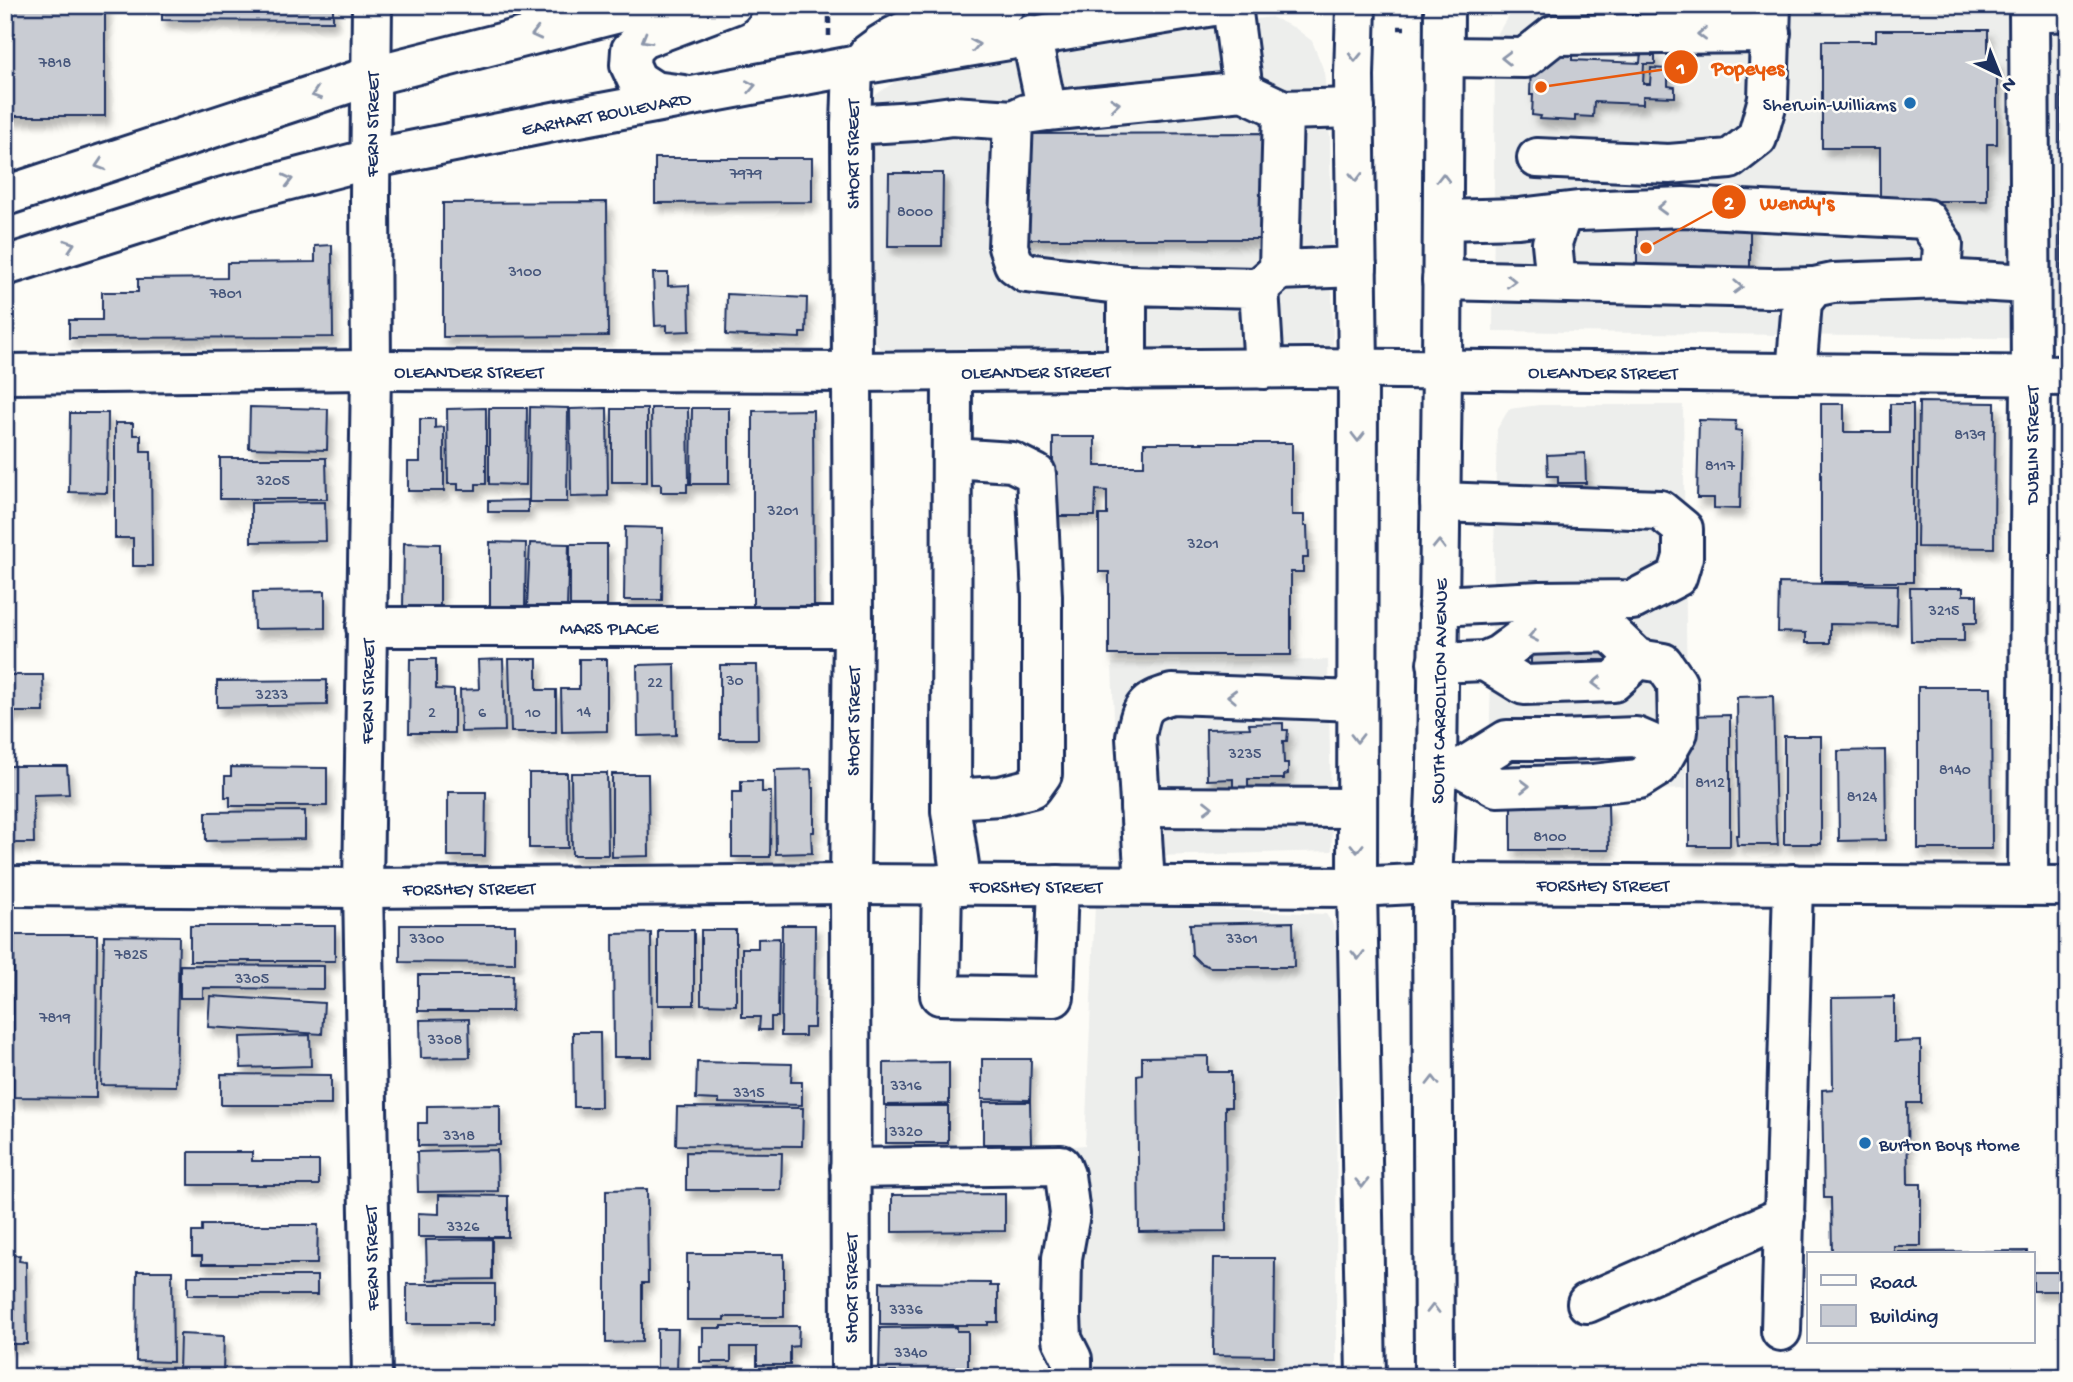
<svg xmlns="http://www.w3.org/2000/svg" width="2073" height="1382" font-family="'Gochi Hand',sans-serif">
<defs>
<filter id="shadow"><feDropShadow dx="4.5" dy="8" stdDeviation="3.5" flood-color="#0004"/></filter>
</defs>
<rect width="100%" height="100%" fill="#fdfcf7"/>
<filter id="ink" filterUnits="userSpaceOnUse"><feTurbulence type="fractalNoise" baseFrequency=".0143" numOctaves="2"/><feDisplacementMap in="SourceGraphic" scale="14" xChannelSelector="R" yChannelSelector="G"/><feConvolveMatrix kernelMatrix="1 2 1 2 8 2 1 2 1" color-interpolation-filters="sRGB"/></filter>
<g filter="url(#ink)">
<g fill="#edeeec">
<path d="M1519,5H2068V339L1493,331L1495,38L1507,18Z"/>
<path d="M1271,17L1295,28L1312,41L1324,71L1330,138L1333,352L881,349L872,340L865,227L874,96L899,79L1140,35Z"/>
<path d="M1539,405H1683L1687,695L1686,789L1488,796L1497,429L1509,409Z"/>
<path d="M1328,660L1332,851L1119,857L1112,663Z"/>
<path d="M1095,904L1326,914L1332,923L1337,941L1336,1377H1050L1052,1148L1085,1145Z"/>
</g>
<g fill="#c9ccd3" stroke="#1b2f5e" stroke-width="2" filter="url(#shadow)">
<rect x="5" y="5" width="100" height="111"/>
<path d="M162,5H333V21L162,20Z"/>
<path d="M1876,30H1988V61H1997V144H1987V201H1880V148H1822V41H1876Z"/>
<path d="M1641,51H1652V56H1655V64H1644L1643,84H1650L1651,68L1668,69V86L1675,87V97L1643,96V104L1594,102L1593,117L1575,116V121L1540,119L1541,116L1532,115L1533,95H1530L1531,63L1541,53L1572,54V60L1640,63Z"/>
<rect x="2061" y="70" width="7" height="254"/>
<path d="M1270,133L1271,239H1022V134Z"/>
<path d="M655,158H812V202L655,203Z"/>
<path d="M889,173H943L942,246H888Z"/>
<path d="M607,202L608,336L443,337V203Z"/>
<path d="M1750,219V269L1637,274V220Z"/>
<path d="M332,245L333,337L69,338V320H102V292H138V279L227,278V263L315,262V246Z"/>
<path d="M653,273H668V286L689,285L690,331L667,332V325L655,326Z"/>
<path d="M727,294L807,298L806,333H800V338L726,335Z"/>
<path d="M1919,402L1995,403L1994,548L1917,547Z"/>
<path d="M1821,404H1844V432H1890V404H1913V582H1821Z"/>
<path d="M250,407L328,409L327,450L249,448Z"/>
<path d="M530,407L568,408L567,502H529Z"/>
<path d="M486,408V484H476V490H458V484H448L447,409Z"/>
<path d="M489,408H527L526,485L489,484Z"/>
<path d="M607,408L608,496L571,497L570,409Z"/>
<path d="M651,408H688L689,484H687V492H661V484H652Z"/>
<path d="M692,408H729V484H691Z"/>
<rect x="612" y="409" width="35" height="73"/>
<path d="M813,410L814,607H753V411Z"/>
<path d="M70,413H108L107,493L69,492Z"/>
<path d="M420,419H435V428L444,427V491H408V462H420Z"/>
<path d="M1699,420L1736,421L1735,430L1742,431L1740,509L1714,508V498H1697Z"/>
<path d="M115,423H133V435H141V451H151L152,566H133V538H115Z"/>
<path d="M1053,437H1095V466H1144V443H1292V515H1304V526H1307L1308,558H1303V572H1291V655H1109V572H1099V515H1107V491L1096,490L1095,516H1053Z"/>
<path d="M1585,453L1586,483H1558V476H1548L1547,455Z"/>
<path d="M220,458H326L327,499H220Z"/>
<path d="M528,500V512H488V501Z"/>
<path d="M325,502L326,541L251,542V503Z"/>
<path d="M625,527L663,528L662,600H624Z"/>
<path d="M490,542L526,543L525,608L490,607Z"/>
<path d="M404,543L440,544V608H403Z"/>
<path d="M530,543L569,544L567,608L527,607Z"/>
<rect x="570" y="544" width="37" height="63"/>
<path d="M1779,583L1898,585L1897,625L1830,624V643H1806V633L1778,632Z"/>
<path d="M1910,588H1963V595H1977V623H1964V641H1911Z"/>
<path d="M325,591V628L254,629L253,592Z"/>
<path d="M1531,639L1607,647V660H1591L1590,668L1531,677Z"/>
<path d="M410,659H436V689L454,690V733H409Z"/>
<path d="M503,659L505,731L461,732L460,690L479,689L478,660Z"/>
<path d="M509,659H537V690H556V732H511Z"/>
<path d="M579,659H607V731L562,732L561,689H579Z"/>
<path d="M675,664L676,735L638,736L637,665Z"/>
<path d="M720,665H757L758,739H720Z"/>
<path d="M5,675H43L44,712H5Z"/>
<path d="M327,680V705L217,707V681Z"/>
<path d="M1918,687H1991L1992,849H1918Z"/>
<path d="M2062,693H2068V725H2063Z"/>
<path d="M1773,696L1776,833H1777L1778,845H1737L1736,835H1739L1737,697Z"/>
<path d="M1730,715V846H1689V716Z"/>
<path d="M1283,723V730H1288L1287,741H1283L1284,763H1288V774L1284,775V779H1248V787H1233V779L1207,780L1206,729L1250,728L1249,724Z"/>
<rect x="1784" y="736" width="37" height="108"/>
<path d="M1885,750L1886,840L1839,841L1838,751Z"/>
<path d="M5,766H67L69,794L33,795L34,843H5Z"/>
<path d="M231,767L327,768V806H230V797H225V776H231Z"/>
<path d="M811,769L812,788H814V832H811L812,853L776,854L775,770Z"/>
<path d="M529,773H567L568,848H529Z"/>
<path d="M571,773H607L608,855H572Z"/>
<path d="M612,774H648L649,856L612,857Z"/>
<path d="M741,781H762V792H771L770,857H732V792H741Z"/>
<path d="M448,792H486L485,856H448Z"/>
<path d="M1511,804H1608L1609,850H1511Z"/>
<path d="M305,811V839L206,841V812Z"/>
<path d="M1293,922L1294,967H1210L1200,963L1192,955L1190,924Z"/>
<path d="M400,925H515V963L400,962Z"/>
<path d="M782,925H815L814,1028H805V1036H781Z"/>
<rect x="190" y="926" width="145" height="35"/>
<rect x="658" y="930" width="36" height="75"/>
<path d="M701,930H736V1005L701,1004Z"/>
<path d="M651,933L652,1057H614L613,934Z"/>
<path d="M14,935H97L96,1098L13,1097Z"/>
<path d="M104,935L179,936L176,1086L101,1085Z"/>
<path d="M779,938L778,1017H771V1030H759L760,1017H742V948H758V939Z"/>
<path d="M180,965L324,966V989L203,988V998H180Z"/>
<path d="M418,975H513L512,1011H418Z"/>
<path d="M210,996L324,1003L322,1034L208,1027Z"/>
<path d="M1894,997V1042L1921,1041V1103H1907L1908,1184H1921V1246H1894V1252L2027,1251V1254H1832L1831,1198H1824L1822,1090L1833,1089L1832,998Z"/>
<path d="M469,1019L470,1057L421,1058L420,1020Z"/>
<path d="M573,1032H600L601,1107H574Z"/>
<path d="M310,1035L311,1066L241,1068L240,1037Z"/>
<path d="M1208,1056V1072H1231V1107H1225L1226,1231L1139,1232L1137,1075L1142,1074V1057Z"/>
<path d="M982,1059H1031L1030,1100L982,1099Z"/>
<path d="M697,1062L792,1064L791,1082H802V1105L719,1103V1100L696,1099Z"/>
<path d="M949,1062V1104L884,1105V1063Z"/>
<path d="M221,1074L331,1075V1105H221Z"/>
<path d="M983,1102H1030L1031,1144H983Z"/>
<path d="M500,1105V1145L418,1146V1123H427V1106Z"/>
<rect x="886" y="1106" width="62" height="37"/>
<path d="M677,1107L803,1108L802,1146L676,1145Z"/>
<path d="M497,1150L498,1191L418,1192L417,1152Z"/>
<path d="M189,1152H252V1161H319V1185H189Z"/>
<path d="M686,1152L782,1153L781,1190H686Z"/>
<path d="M647,1189L648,1283H642V1342L606,1343V1190Z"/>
<path d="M1005,1194V1231L892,1232V1195Z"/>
<path d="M439,1195L508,1196V1237H418V1213L439,1214Z"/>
<path d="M202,1225H318L317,1264H202V1256H192V1232H202Z"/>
<path d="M492,1239V1279L427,1280L426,1240Z"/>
<path d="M687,1254H784V1317H724V1320H687Z"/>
<path d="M20,1255L19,1261L26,1262L27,1344H5V1256Z"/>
<path d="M1214,1258H1275L1274,1356L1213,1355Z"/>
<path d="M137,1271H172L173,1362L136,1361Z"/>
<path d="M2033,1272H2068V1315L2067,1291H2033Z"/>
<rect x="188" y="1276" width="129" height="19"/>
<path d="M880,1282L990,1283V1286H998V1322H988V1325H880Z"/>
<rect x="407" y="1284" width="88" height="40"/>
<path d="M722,1326H799L798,1346L790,1347V1365H757V1347H731V1362H700V1346H703V1328H722Z"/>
<path d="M957,1327V1331H968V1369L956,1370V1372H879L880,1328Z"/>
<path d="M657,1329H678L677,1373H657Z"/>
<path d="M180,1334L224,1336L223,1373L179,1371Z"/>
</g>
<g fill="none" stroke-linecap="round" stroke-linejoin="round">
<g stroke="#1b2f5e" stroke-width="44">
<g id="minor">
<path d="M1232,5L1243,91"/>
<path d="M2029,13L2068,11"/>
<path d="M1031,35L1047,111"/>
<path d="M1444,57L1525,58L1554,35L1771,33"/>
<path d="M851,125L915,121L952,116L1013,120"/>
<path d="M1537,158L1669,164L1730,159L1757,138L1768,99L1771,5"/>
<path d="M1443,220L1519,218L1578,211L1684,207L1926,219L1943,244L1941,279"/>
<path d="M1279,270L1357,267"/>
<path d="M1442,280L1770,288L1814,287"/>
<path d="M1556,282L1552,243L1562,213"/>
<path d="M1127,285L1026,273L1014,264L1008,247L1013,120L1026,114L1047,111L1243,91L1283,110L1355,108"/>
<path d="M1259,288L1279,270L1283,110"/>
<path d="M1127,370V285L1259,288L1264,369"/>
<path d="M952,372L951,811L962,885"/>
<path d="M1796,373L1802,302L1814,287L1833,283L1941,279L2030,284"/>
<path id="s1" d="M5,374L371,370L852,372L1306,368L2068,376"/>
<path d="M1438,606L1540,601L1633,600L1677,577L1683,557V529L1660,510L1440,502"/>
<path id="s2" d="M366,627H853"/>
<path d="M1437,663L1485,661L1499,655L1526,635L1610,632L1638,659"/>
<path d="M1437,767L1462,768L1497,787L1593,784L1639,779L1658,767L1678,732L1677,683L1663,663L1638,659L1613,682L1524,685L1485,661"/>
<path d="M1462,768L1507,740H1560L1636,737L1650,743L1658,767"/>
<path d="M951,799L1000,796L1032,788L1042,774V596L1036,474L1012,462L952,458"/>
<path d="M1140,807L1357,808"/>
<path d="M942,884L940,995L1054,997L1058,885"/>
<path d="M1145,885L1136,737C1141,708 1143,702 1172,694L1357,701"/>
<path id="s3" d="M5,886L363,888L850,884L1357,887L1432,883L2068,886"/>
<path id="s4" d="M2028,886L2031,377L2029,5"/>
<path d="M850,1168L1061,1165L1065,1175L1070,1214L1062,1258L1061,1315L1062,1339L1072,1359V1377"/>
<path d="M1587,1303L1785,1216"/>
<path d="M1781,1331L1793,884"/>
<path id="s5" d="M372,1377L363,888L371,370L370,196L372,5"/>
<path id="s6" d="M851,1377L850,884L853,627L851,125L853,66"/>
</g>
</g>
<g stroke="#1b2f5e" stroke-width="44">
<g id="major">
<path d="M1356,5L1354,76L1358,368L1357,887L1366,1377"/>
<path d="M868,54C884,41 904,30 923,24C950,16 978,16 1005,5"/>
<path d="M684,95L654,91L637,80L630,65L631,50L642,39L732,5"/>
<path d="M5,196L371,76L650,5"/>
<path id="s7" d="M5,266L223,197L370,159L558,121L853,66L1219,5"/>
<path id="s8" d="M1434,1377L1432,883L1437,767L1442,369L1444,5"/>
</g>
</g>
<g stroke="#1b2f5e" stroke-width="4.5" stroke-dasharray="7 5" stroke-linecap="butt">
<path d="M1398,28H1410"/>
<path d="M829,36V5"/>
</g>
<use href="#minor" stroke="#fdfcf7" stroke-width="38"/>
<use href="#major" stroke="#fdfcf7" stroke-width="38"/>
</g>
<defs><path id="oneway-chevron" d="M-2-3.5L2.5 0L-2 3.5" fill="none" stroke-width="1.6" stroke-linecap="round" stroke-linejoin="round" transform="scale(1.75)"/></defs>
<g stroke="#8c96aa">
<use href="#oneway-chevron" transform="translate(536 34) rotate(166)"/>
<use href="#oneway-chevron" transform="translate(1702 34) rotate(179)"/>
<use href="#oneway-chevron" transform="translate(646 39) rotate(150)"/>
<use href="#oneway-chevron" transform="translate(975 45) rotate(-10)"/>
<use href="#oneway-chevron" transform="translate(1355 57) rotate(91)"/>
<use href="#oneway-chevron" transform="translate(1506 58) rotate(-179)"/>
<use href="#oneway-chevron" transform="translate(751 86) rotate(-11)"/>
<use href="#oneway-chevron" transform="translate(316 94) rotate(162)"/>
<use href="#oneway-chevron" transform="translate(1115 104) rotate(-6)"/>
<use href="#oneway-chevron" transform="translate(100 165) rotate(162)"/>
<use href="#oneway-chevron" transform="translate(1356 177) rotate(89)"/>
<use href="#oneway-chevron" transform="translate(1443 178) rotate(-90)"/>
<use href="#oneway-chevron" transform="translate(288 180) rotate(-14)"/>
<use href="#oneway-chevron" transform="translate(1662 208) rotate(178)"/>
<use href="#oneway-chevron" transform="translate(70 245) rotate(-18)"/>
<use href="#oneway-chevron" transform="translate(1511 281) rotate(1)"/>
<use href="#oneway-chevron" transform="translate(1738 287) rotate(2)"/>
<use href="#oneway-chevron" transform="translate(1358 437) rotate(90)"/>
<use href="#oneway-chevron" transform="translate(1439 545) rotate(-89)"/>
<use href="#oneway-chevron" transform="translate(1533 636) rotate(169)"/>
<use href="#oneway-chevron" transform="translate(1597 683) rotate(179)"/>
<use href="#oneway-chevron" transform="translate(1232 696) rotate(-178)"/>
<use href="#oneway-chevron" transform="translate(1357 738) rotate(90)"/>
<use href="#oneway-chevron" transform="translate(1525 786) rotate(-1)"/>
<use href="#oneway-chevron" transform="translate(1208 807)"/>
<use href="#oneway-chevron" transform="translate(1357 848) rotate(90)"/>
<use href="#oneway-chevron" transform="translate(1358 955) rotate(89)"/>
<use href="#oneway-chevron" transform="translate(1433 1081) rotate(-90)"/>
<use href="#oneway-chevron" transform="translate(1362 1183) rotate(89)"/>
<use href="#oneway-chevron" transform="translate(1433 1309) rotate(-90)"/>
</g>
</g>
<g fill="#1f6fb2" stroke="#fdfcf7" stroke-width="2.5">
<circle cx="1910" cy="103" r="7"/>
<circle cx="1865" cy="1143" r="7"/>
</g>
<g text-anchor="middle" stroke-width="5" stroke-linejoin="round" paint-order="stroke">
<g font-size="16" fill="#46567b">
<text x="55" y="67">7818</text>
<text x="746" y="178">7979</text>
<text x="915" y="216">8000</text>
<text x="525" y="276">3100</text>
<text x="226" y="298">7801</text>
<text x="1970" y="439">8139</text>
<text x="1720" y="470">8117</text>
<text x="273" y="485">3205</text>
<text x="783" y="515">3201</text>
<text x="1203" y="548">3201</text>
<text x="1944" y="615">3215</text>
<text x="735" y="685">30</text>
<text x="655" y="687">22</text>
<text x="272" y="699">3233</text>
<text x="584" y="716">14</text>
<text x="432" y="717">2</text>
<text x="482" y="717">6</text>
<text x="533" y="717">10</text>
<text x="1245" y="758">3235</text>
<text x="1955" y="774">8140</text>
<text x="1710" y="787">8112</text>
<text x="1862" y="801">8124</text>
<text x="1550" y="841">8100</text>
<text x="427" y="943">3300</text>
<text x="1242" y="943">3301</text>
<text x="131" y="959">7825</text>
<text x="252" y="983">3305</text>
<text x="55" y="1022">7819</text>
<text x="445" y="1044">3308</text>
<text x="906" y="1090">3316</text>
<text x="749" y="1097">3315</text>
<text x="906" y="1136">3320</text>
<text x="459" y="1140">3318</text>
<text x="463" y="1231">3326</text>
<text x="906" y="1314">3336</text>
<text x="911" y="1357">3340</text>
</g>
<g font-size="19" fill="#1b2f5e" stroke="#fdfcf7" text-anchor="end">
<text x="1896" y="110">Sherwin-Williams</text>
<text x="1879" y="1150" text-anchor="start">Burton Boys Home</text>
</g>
<g font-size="19" fill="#1b2f5e" stroke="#fdfcf7">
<text dy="7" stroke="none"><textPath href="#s7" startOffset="621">EARHART BOULEVARD</textPath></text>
<text dy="7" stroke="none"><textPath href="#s5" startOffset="1253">FERN STREET</textPath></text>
<text dy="7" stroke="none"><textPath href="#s6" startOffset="1223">SHORT STREET</textPath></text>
<text dy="7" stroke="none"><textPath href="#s1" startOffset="1598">OLEANDER STREET</textPath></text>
<text dy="7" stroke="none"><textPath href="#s1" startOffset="464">OLEANDER STREET</textPath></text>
<text dy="7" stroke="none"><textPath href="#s1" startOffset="1031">OLEANDER STREET</textPath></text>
<text dy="7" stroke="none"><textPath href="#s4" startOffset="441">DUBLIN STREET</textPath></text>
<text dy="7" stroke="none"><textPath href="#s2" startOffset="243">MARS PLACE</textPath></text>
<text dy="7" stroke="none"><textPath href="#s5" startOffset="686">FERN STREET</textPath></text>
<text dy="7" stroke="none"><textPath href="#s8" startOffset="686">SOUTH CARROLLTON AVENUE</textPath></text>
<text dy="7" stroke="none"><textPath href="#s6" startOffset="656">SHORT STREET</textPath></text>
<text dy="7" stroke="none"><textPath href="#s3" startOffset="1598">FORSHEY STREET</textPath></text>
<text dy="7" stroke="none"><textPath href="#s3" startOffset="1031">FORSHEY STREET</textPath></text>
<text dy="7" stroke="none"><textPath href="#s3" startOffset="464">FORSHEY STREET</textPath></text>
<text transform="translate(370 1258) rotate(-91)" y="7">FERN STREET</text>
<text transform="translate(850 1288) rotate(-90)" y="7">SHORT STREET</text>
</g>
</g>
<path fill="none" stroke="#e8590c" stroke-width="2.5" d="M1541 87L1681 67M1646 248L1729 202"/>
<g fill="#e8590c" stroke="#fdfcf7" stroke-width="2.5">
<circle cx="1541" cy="87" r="7"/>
<circle cx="1646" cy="248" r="7"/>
<circle cx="1681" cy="67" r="18"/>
<circle cx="1729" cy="202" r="18"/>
</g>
<g font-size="21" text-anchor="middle" font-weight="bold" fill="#fff">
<text x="1681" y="74">1</text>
<text x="1729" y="209">2</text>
</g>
<g font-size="21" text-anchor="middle" font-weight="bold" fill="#e8590c" stroke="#fdfcf7" stroke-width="5" stroke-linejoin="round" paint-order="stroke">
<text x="1748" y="74">Popeyes</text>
<text x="1797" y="209">Wendy's</text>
</g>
<rect width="2073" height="1382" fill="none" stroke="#fdfcf7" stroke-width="28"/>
<rect x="14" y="14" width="2045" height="1354" fill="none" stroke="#1b2f5e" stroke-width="2.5" filter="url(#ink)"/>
<rect x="1807" y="1252" width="228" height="91" fill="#fdfcf7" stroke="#a3aaba" stroke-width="2"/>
<rect x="1821" y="1275" width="35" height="10" fill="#fdfcf7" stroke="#a3aaba" stroke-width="2"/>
<text x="1870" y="1288" font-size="21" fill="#1b2f5e">Road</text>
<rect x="1821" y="1305" width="35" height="21" fill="#c9ccd3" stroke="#a3aaba" stroke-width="2"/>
<text x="1870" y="1322" font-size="21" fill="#1b2f5e">Building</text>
<g transform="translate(1999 74) rotate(137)" stroke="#fdfcf7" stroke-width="5" paint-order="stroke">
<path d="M0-5L12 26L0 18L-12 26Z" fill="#1b2f5e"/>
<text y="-10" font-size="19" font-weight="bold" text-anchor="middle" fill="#1b2f5e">N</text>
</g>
</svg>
